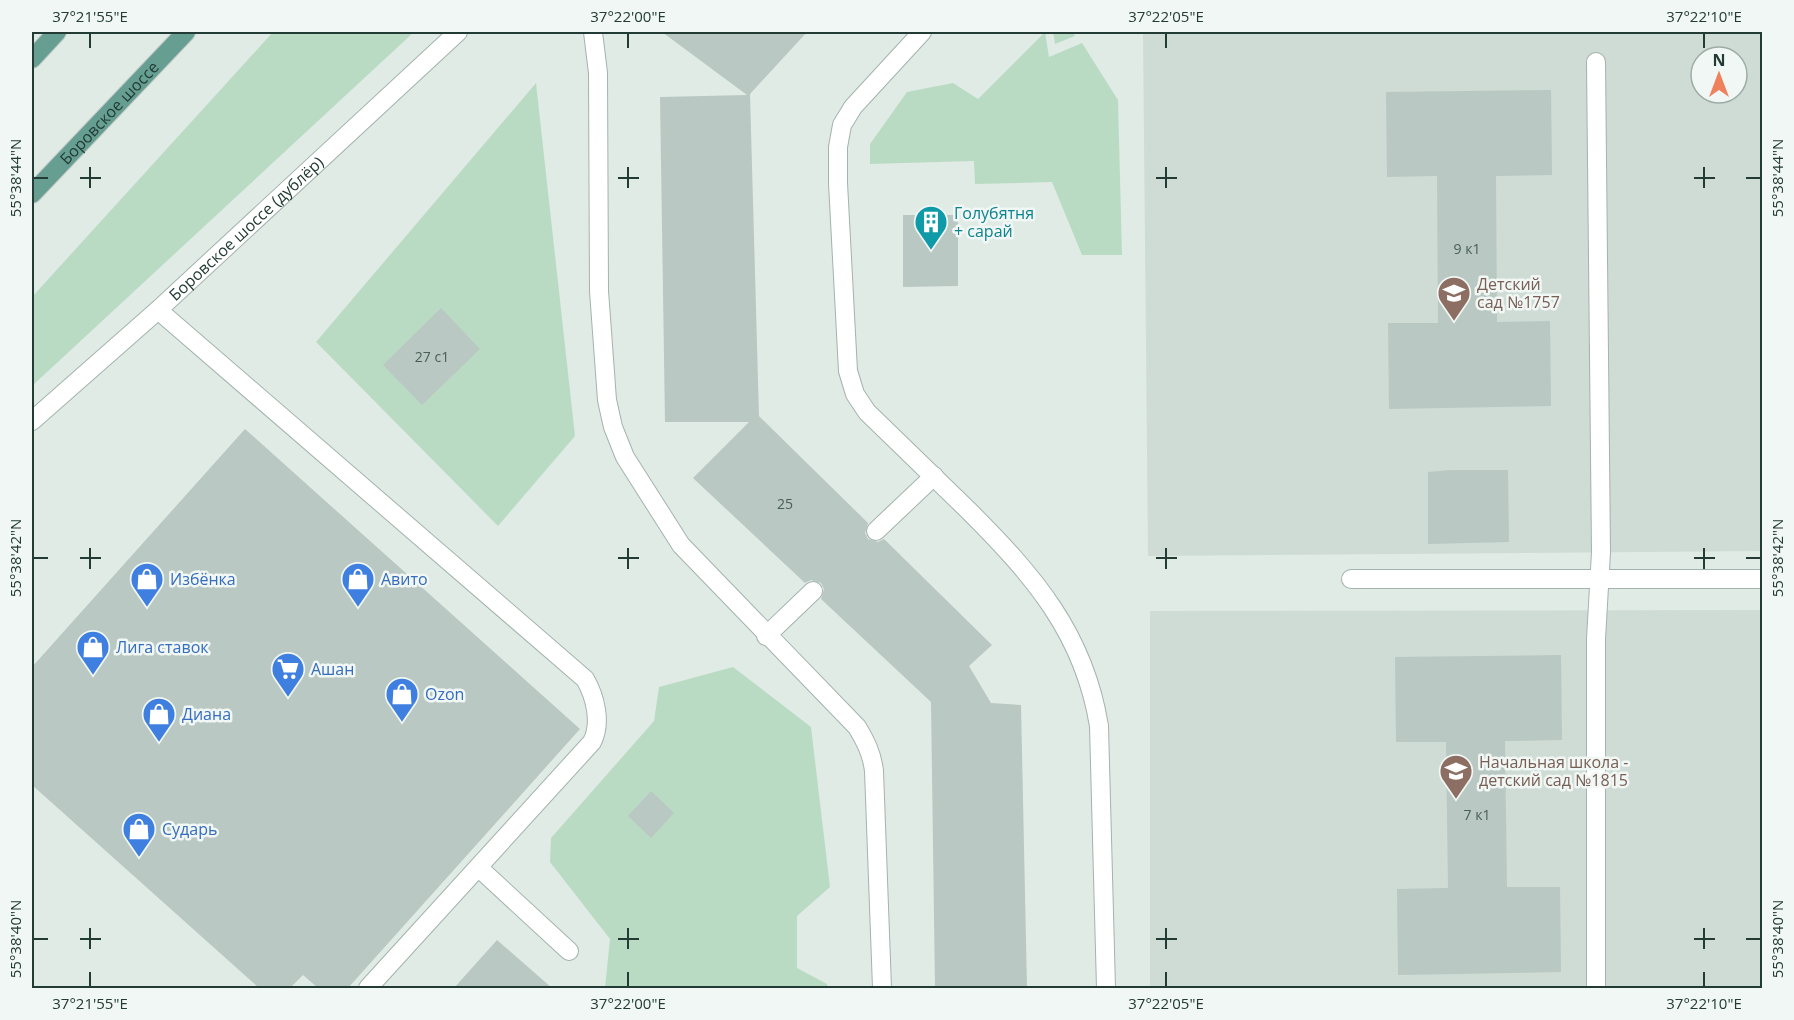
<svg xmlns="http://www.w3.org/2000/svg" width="1794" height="1020" font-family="'Open Sans',sans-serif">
<rect width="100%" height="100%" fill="#e0ebe6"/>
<g fill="#cfdbd5" fill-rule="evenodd">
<path d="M1143,32H1762V551L1148,556ZM1701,57H1737V93H1701Z"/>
<path d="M1762,610V988H1150V611Z"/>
</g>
<g fill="#badbc3">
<path d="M273,32H414L32,386V297Z"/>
<path d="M1045,32L1049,57L1082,43L1118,100L1122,255H1082L1052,182L975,184L974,161L870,164V144L907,92L953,83L978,99Z"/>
<path d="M1053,32H1073L1075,36L1055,44Z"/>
<path d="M536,83L575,436L498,526L316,342Z"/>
<path d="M733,667L811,727L830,887L797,916V968L827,984L828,988H605L610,939L550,862L551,838L654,721L659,687Z"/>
</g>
<g fill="#b9c8c2">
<path d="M662,32H807L750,94L759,416L868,523L865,533L868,539L878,542L884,539L992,645L969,666L991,703L1021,705L1027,988H935L931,702L821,599L824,589L821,583L811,580L805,583L693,478L749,422H665L660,97L747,95Z"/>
<path d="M1551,90L1552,175L1496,176L1497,322L1550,321L1551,406L1389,409L1388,323H1438L1437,176L1387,177L1386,92Z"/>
<path d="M903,215H958V286L903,287Z"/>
<path d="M441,308L480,349L422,405L383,365Z"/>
<path d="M245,429L580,729L348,988H318L303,975L290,988H259L32,785V667Z"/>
<path d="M1450,470H1508L1509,542L1428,544V472Z"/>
<path d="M1561,655L1562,740L1505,741L1507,887H1560L1561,972L1398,975L1397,889L1448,888L1446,742H1396L1395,657Z"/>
<path d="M651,791L674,813L651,838L628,816Z"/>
<path d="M497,940L552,988H454Z"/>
</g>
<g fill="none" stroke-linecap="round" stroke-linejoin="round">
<g stroke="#a3b3ad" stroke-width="20">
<g id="lane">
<path d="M593,32L598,73L599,291L607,400L613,427L625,457L681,545L857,727C866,742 872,754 874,771L882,988"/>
<path d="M922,32L853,107L842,125L838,147V183L848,371L855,394L867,412C901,445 935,478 969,511C1033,575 1084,633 1099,726L1106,988"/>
<path d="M158,310L585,679C595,696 602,723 592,742L368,988"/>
<path d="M876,531L934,476"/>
<path d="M1351,579H1762"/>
<path d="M766,636L813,591"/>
<path d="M479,868L569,951"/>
<path d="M1596,988V639L1601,552L1596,62"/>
</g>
</g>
<g stroke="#a3b3ad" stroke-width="20">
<g id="street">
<path id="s1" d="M32,421L158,310L458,32"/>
</g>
</g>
<g stroke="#c1c8c6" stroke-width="20">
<g id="primary">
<path d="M32,59L57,32"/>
<path id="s2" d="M32,194L186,32"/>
</g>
</g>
<use href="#lane" stroke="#fff" stroke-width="18"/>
<use href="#street" stroke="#fff" stroke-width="18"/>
<use href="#primary" stroke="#669f91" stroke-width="18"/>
</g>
<path fill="none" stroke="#223b34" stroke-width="2" d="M90,33V48M628,33V48M1166,33V48M1704,33V48M90,167V188M628,167V188M1166,167V188M1704,167V188M33,178H48M80,178H101M618,178H639M1156,178H1177M1694,178H1715M1746,178H1761M90,548V569M628,548V569M1166,548V569M1704,548V569M33,558H48M80,558H101M618,558H639M1156,558H1177M1694,558H1715M1746,558H1761M90,928V949M628,928V949M1166,928V949M1704,928V949M33,939H48M80,939H101M618,939H639M1156,939H1177M1694,939H1715M1746,939H1761M90,972V987M628,972V987M1166,972V987M1704,972V987"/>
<defs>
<g id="building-pin" transform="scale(1.725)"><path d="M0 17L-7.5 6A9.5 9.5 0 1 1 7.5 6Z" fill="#0f9aa8" stroke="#f1f7f4"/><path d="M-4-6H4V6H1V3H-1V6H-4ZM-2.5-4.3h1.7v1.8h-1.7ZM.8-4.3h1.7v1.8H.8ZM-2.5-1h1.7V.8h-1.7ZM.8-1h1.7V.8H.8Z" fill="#fff"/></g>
<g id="school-pin" transform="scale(1.725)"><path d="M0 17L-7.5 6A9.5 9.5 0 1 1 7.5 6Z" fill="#8d6e63" stroke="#f1f7f4"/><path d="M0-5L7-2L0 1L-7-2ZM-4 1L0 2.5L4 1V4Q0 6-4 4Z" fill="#fff"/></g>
<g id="shop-pin" transform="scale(1.725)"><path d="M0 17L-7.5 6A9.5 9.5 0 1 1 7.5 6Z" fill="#3f7fe0" stroke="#f1f7f4"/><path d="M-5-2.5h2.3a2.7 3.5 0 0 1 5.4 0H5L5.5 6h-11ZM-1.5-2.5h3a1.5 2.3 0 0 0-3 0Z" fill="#fff"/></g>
<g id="supermarket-pin" transform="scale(1.725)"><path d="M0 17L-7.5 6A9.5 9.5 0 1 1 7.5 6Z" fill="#3f7fe0" stroke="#f1f7f4"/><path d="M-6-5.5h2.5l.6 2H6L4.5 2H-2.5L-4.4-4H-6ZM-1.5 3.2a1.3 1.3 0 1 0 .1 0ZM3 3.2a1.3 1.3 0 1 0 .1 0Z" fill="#fff"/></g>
</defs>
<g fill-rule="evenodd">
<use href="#building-pin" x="931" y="222"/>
<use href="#school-pin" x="1454" y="293"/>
<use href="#shop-pin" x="147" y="579"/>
<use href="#shop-pin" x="358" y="579"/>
<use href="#shop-pin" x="93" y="647"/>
<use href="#supermarket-pin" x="288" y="669"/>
<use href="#shop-pin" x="402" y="694"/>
<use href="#shop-pin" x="159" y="714"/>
<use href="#school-pin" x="1456" y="771"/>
<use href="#shop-pin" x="139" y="829"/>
</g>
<g text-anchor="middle" stroke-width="5" stroke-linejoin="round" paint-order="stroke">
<g font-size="14" fill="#485e58">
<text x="1467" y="254">9 к1</text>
<text x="432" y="362">27 с1</text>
<text x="785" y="509">25</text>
<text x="1477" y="820">7 к1</text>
</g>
<g font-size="16" fill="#223b34" stroke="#f1f7f4">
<text dy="6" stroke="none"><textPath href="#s2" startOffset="112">Боровское шоссе</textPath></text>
<text dy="6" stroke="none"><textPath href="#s1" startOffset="288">Боровское шоссе (дублёр)</textPath></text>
</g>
<g font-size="16" fill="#0d838f" stroke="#f1f7f4" text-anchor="start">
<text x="954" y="219">Голубятня<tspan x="954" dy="18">+ сарай</tspan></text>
</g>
<g font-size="16" fill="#785e54" stroke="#f1f7f4" text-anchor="start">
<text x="1477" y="290">Детский<tspan x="1477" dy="18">сад №1757</tspan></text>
<text x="1479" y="768">Начальная школа -<tspan x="1479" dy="18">детский сад №1815</tspan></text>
</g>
<g font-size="16" fill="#366cbe" stroke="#f1f7f4" text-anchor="start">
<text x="170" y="585">Избёнка</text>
<text x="381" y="585">Авито</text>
<text x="116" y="653">Лига ставок</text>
<text x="311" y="675">Ашан</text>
<text x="425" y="700">Ozon</text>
<text x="182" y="720">Диана</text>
<text x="162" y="835">Сударь</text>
</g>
</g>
<rect width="1794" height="1020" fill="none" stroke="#f1f7f4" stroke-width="66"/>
<g transform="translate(1719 75)"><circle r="28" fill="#f1f7f4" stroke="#9eaca7" stroke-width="1.5"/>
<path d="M0-4.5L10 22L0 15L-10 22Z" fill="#ee825c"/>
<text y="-9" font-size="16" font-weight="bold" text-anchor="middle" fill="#223b34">N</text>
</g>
<rect x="33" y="33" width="1728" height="954" fill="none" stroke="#223b34" stroke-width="2"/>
<g font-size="15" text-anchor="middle" fill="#223b34">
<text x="90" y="22">37°21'55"E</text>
<text x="628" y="22">37°22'00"E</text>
<text x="1166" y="22">37°22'05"E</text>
<text x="1704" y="22">37°22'10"E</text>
<text transform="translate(16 178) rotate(-90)" y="5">55°38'44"N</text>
<text transform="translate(1778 178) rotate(-90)" y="5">55°38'44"N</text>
<text transform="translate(16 558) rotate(-90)" y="5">55°38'42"N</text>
<text transform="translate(1778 558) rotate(-90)" y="5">55°38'42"N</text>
<text transform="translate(16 939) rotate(-90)" y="5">55°38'40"N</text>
<text transform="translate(1778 939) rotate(-90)" y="5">55°38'40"N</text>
<text x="90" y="1009">37°21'55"E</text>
<text x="628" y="1009">37°22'00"E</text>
<text x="1166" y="1009">37°22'05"E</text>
<text x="1704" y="1009">37°22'10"E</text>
</g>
</svg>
